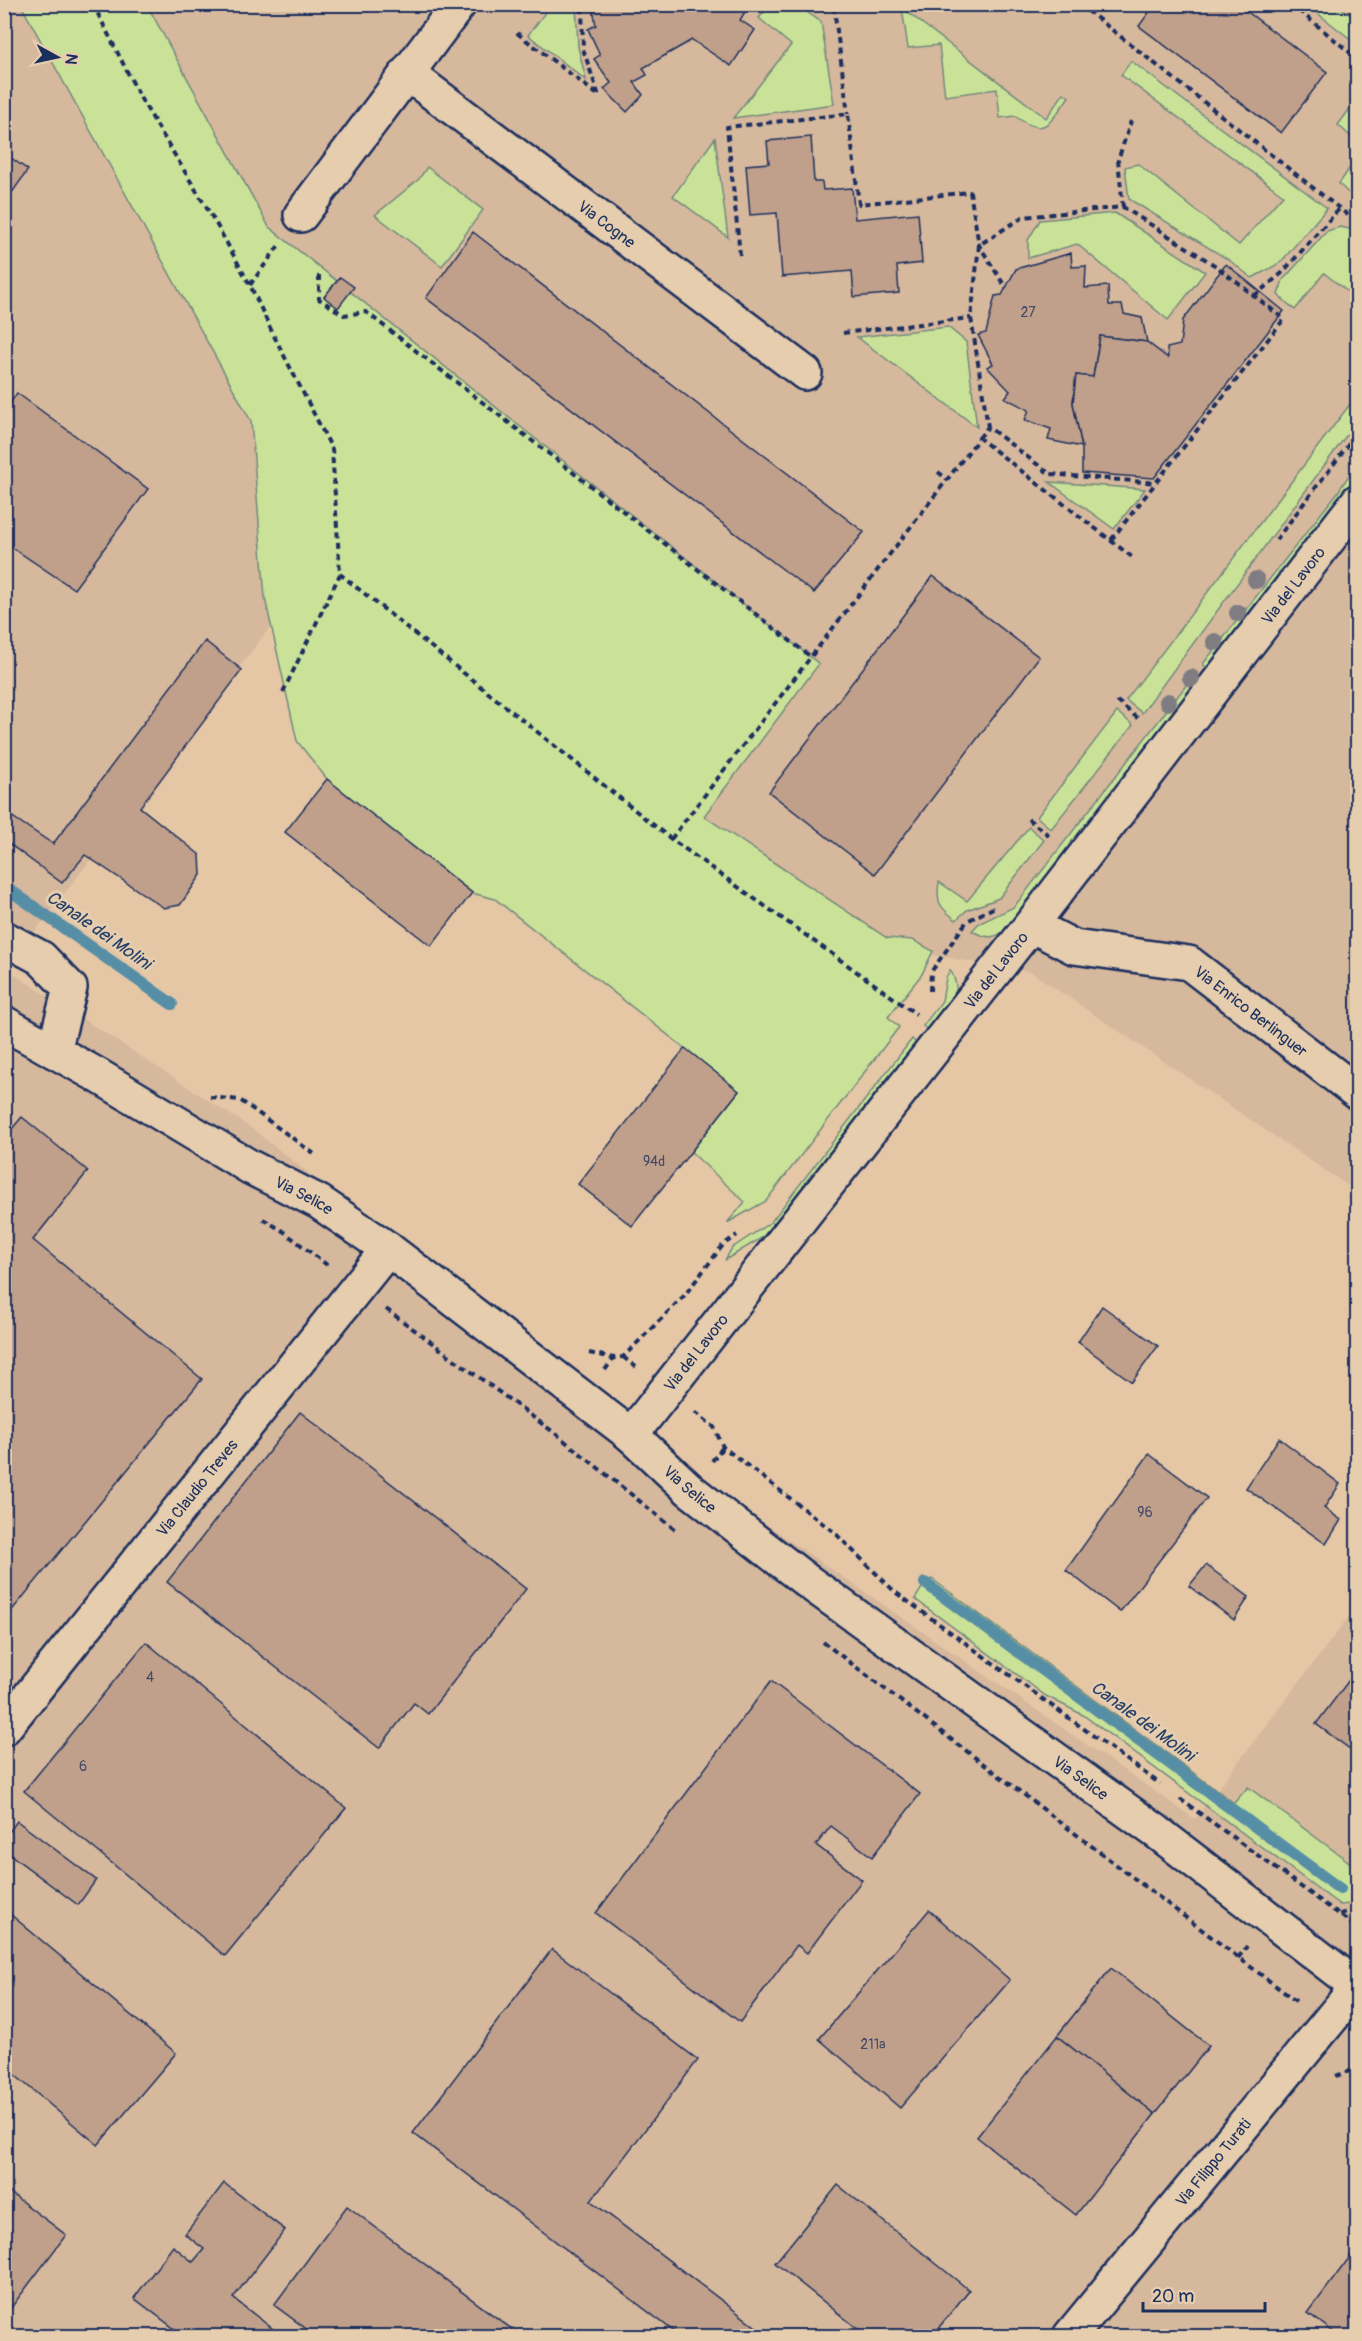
<svg xmlns="http://www.w3.org/2000/svg" width="1362" height="2341" font-family="Pangolin,sans-serif">
<rect width="100%" height="100%" fill="#e5c7a6"/>
<filter id="ink" filterUnits="userSpaceOnUse"><feTurbulence type="fractalNoise" baseFrequency=".0167" numOctaves="2"/><feDisplacementMap in="SourceGraphic" scale="12" xChannelSelector="R" yChannelSelector="G"/><feConvolveMatrix kernelMatrix="1 2 1 2 8 2 1 2 1" color-interpolation-filters="sRGB"/></filter>
<g filter="url(#ink)">
<path fill="#d6b89d" d="M5,5H1357V1192L1031,972L886,947L298,591L6,969L251,1128L690,1472L1195,1819L1357,1606V2336H5Z"/>
<g fill="#cae298" stroke="#72887b" stroke-width="1.5">
<path d="M21,5H147L269,227L819,664L704,816L887,938L913,940L933,951L922,974L888,1017L899,1027L766,1201L727,1223L745,1202L691,1152L739,1091L495,899L472,893L327,779L297,741L265,598L251,421Z"/>
<path d="M551,5H576L578,47L586,80L528,35Z"/>
<path d="M770,5H797L821,22L834,104L733,118L791,45L759,18Z"/>
<path d="M1307,5C1333,4 1339,2 1357,22V44Z"/>
<path d="M902,8L1046,118L1064,93L1069,97C1050,122 1045,139 1015,116L1000,118L997,89L945,96L939,45L908,48Z"/>
<path d="M1131,61L1327,208L1280,263L1252,278L1229,260L1129,199L1125,167L1138,164L1239,245L1283,195L1121,75Z"/>
<path d="M1357,99V142L1338,125Z"/>
<path d="M715,138L728,237L673,196Z"/>
<path d="M1357,157V201L1339,184Z"/>
<path d="M427,167L483,210L442,266L375,215L419,179Z"/>
<path d="M1115,213L1205,272L1168,320L1077,244L1028,258V240L1040,220Z"/>
<path d="M1340,227L1354,230L1357,234V299L1324,273L1295,310L1278,295L1283,280L1327,231Z"/>
<path d="M948,327L966,342L977,427L857,337Z"/>
<path d="M1357,395V421L1142,713L1126,700Z"/>
<path d="M1357,463V476L1209,670L1203,664L1338,492Z"/>
<path d="M1049,482L1145,489L1114,529Z"/>
<path d="M1195,674L1203,679L1013,926C996,937 991,941 972,931L978,924L1014,907Z"/>
<path d="M1117,712L1133,725L1051,829L1037,817Z"/>
<path d="M1029,827L1044,840L999,898L967,910L956,920C940,907 936,904 939,882L967,901Z"/>
<path d="M950,970C967,997 946,1011 929,1032L923,1026L942,1001L946,978Z"/>
<path d="M912,1039L918,1045L776,1229L725,1260L732,1248L771,1222Z"/>
<path d="M932,1579L1234,1803L1248,1787L1356,1867L1357,1866V1901L1351,1904L1340,1905L1083,1715L1046,1696L915,1599L925,1583Z"/>
</g>
<g fill="none" stroke-linecap="round" stroke-linejoin="round">
<g stroke="#568ea6" stroke-width="12">
<path d="M4,886L172,1004"/>
<path d="M925,1583L1340,1889"/>
</g>
</g>
<g fill="#c0a08a" stroke="#1b2f5e" stroke-width="1.5">
<path d="M592,4H738L746,10L740,20L755,30L731,66L692,40L643,68L647,75L634,82L643,95L627,112L604,89L611,83L594,59L600,55L588,29L596,25Z"/>
<path d="M1155,4H1237L1327,72L1281,133L1139,26Z"/>
<path d="M811,137L814,182H822L823,190L852,188L855,219L918,213L922,263L897,266L899,293L854,297L852,271L782,277L777,213L750,215L746,165L769,163L767,141Z"/>
<path d="M4,153L28,170L4,204Z"/>
<path d="M473,232L864,532L814,593L426,298Z"/>
<path d="M1071,253L1072,267L1086,266L1085,288L1108,286L1109,305H1122L1124,314L1142,318L1147,342L1100,336L1093,377L1076,375L1073,403L1082,447L1048,440L1051,429L1025,420L1029,410L1005,398L1010,391L987,367L993,364L978,335L986,333L995,296L1002,295L1016,269Z"/>
<path d="M1226,264L1284,311L1154,478L1082,473V447L1073,403L1076,375L1093,377L1100,336L1147,342L1168,358L1167,348L1180,345L1183,320Z"/>
<path d="M340,277L354,287L338,308L324,297Z"/>
<path d="M17,393L148,489L74,589L4,542V412Z"/>
<path d="M933,576L1039,657L875,874L769,792Z"/>
<path d="M205,641L242,670L140,807L200,855L201,875L180,905L164,908L85,855L62,883L4,840V826L11,816L53,844Z"/>
<path d="M327,779L472,893L431,946L285,832Z"/>
<path d="M685,1048L739,1091L632,1226L578,1184Z"/>
<path d="M22,1117L88,1171L33,1240L202,1379L4,1620V1138Z"/>
<path d="M1102,1306L1158,1346L1132,1382L1078,1342Z"/>
<path d="M300,1412L526,1589L428,1714L414,1703L379,1748L167,1582Z"/>
<path d="M1279,1438L1340,1484L1324,1508L1341,1520L1326,1544L1246,1488Z"/>
<path d="M1149,1454L1207,1498L1120,1612L1066,1570Z"/>
<path d="M1206,1565L1249,1597L1234,1620L1189,1586Z"/>
<path d="M146,1642L346,1808L225,1956L24,1791Z"/>
<path d="M1358,1668V1755L1316,1724Z"/>
<path d="M771,1681L920,1794L872,1857L831,1826L816,1845L862,1880L807,1953L797,1945L740,2022L596,1913Z"/>
<path d="M17,1821L96,1880L78,1905L4,1850V1839Z"/>
<path d="M4,1909L176,2053L98,2145L4,2066Z"/>
<path d="M929,1910L1010,1980L900,2108L819,2039Z"/>
<path d="M552,1949L698,2060L591,2201L768,2336H680L413,2133Z"/>
<path d="M1111,1968L1209,2046L1155,2114L1057,2036Z"/>
<path d="M1057,2036L1155,2114L1076,2215L977,2137Z"/>
<path d="M224,2183L285,2230L233,2298L282,2336H184L134,2298L173,2246L193,2262L204,2249L185,2234Z"/>
<path d="M838,2185L969,2290L932,2336H867L775,2263Z"/>
<path d="M4,2188L66,2235L4,2317Z"/>
<path d="M347,2206L521,2336H316L274,2305Z"/>
<path d="M1355,2250L1358,2252V2336H1339L1308,2313Z"/>
</g>
<g fill="none" stroke-linecap="round" stroke-linejoin="round">
<g stroke="#1b2f5e" stroke-width="38">
<g id="minor">
<path id="s1" d="M408,74L805,373"/>
<path d="M301,215L459,4"/>
<path id="s2" d="M1031,925L1074,947L1189,963L1358,1093"/>
<path d="M4,938L41,958L70,988L54,1051"/>
<path id="s3" d="M4,1728L388,1249"/>
</g>
</g>
<g stroke="#1b2f5e" stroke-width="38">
<g id="major">
<path id="s4" d="M4,1023L97,1075L250,1167L319,1202L388,1249L631,1435L690,1490L807,1581L1157,1832L1358,1987"/>
<path id="s5" d="M631,1435L1031,925L1358,501"/>
<path id="s6" d="M1070,2336L1357,1987"/>
</g>
</g>
<g stroke="#1b2f5e" stroke-width="4" stroke-dasharray="6 4.5" stroke-linecap="butt">
<path d="M93,4L141,99L214,220L250,285L273,334L332,449L340,574L671,839L916,1014"/>
<path d="M814,4L822,10L834,8L848,114"/>
<path d="M882,4L885,13"/>
<path d="M1079,4L1358,223"/>
<path d="M1291,4L1358,59"/>
<path d="M834,8L850,4"/>
<path d="M517,33L599,96L583,49L582,4"/>
<path d="M1123,207L1118,160L1131,121"/>
<path d="M740,255L727,127L848,114L859,204L970,192L979,245L1006,288"/>
<path d="M319,275V299L344,315L366,312L811,657"/>
<path d="M250,285L280,244"/>
<path d="M1254,296L1281,274L1340,208"/>
<path d="M843,333L971,318"/>
<path d="M979,438L988,427"/>
<path d="M938,472L947,479"/>
<path d="M1111,540L1284,319L1216,266L1123,207L1023,217L979,245L971,318L988,427L1050,474L1156,483"/>
<path d="M1276,540L1358,432"/>
<path d="M283,692L340,574"/>
<path d="M1117,701L1141,721"/>
<path d="M1028,819L1051,837"/>
<path d="M671,839L979,438L1132,557"/>
<path d="M930,991L931,972L967,921L995,907"/>
<path d="M210,1097L240,1100L317,1156"/>
<path d="M263,1219L283,1231L327,1265"/>
<path d="M386,1309L556,1434L678,1532"/>
<path d="M589,1353L614,1358L623,1357L684,1296L723,1245L737,1235"/>
<path d="M623,1357L636,1367"/>
<path d="M605,1370L614,1358"/>
<path d="M695,1412L714,1427L723,1447L834,1532L895,1592L1160,1784"/>
<path d="M712,1461L723,1447"/>
<path d="M823,1642L1297,2002"/>
<path d="M1180,1799L1358,1928"/>
<path d="M1340,1914L1358,1909"/>
<path d="M1238,1958L1247,1946"/>
<path d="M1336,2076L1358,2068"/>
<path d="M1026,2336L1032,2329"/>
</g>
<use href="#minor" stroke="#e5cdae" stroke-width="33"/>
<use href="#major" stroke="#e5cdae" stroke-width="33"/>
</g>
<g fill="#7f7d82">
<circle cx="1256" cy="580" r="9"/>
<circle cx="1238" cy="613" r="9"/>
<circle cx="1215" cy="642" r="9"/>
<circle cx="1191" cy="678" r="9"/>
<circle cx="1168" cy="702" r="9"/>
</g>
</g>
<g text-anchor="middle" stroke-width="6" stroke-linejoin="round" paint-order="stroke">
<g font-size="14" fill="#444b69">
<text x="1028" y="317">27</text>
<text x="654" y="1166">94d</text>
<text x="1145" y="1517">96</text>
<text x="150" y="1682">4</text>
<text x="83" y="1771">6</text>
<text x="873" y="2049">211a</text>
</g>
<g font-size="16" fill="#1b2f5e" stroke="#e5cdae">
<text dy="6" stroke="none"><textPath href="#s1" startOffset="249">Via Cogne</textPath></text>
<text dy="6" stroke="none"><textPath href="#s5" startOffset="1077">Via del Lavoro</textPath></text>
<text dy="6" stroke="none"><textPath href="#s5" startOffset="591">Via del Lavoro</textPath></text>
<text dy="6" stroke="none"><textPath href="#s2" startOffset="243">Via Enrico Berlinguer</textPath></text>
<text dy="6" stroke="none"><textPath href="#s4" startOffset="346">Via Selice</textPath></text>
<text dy="6" stroke="none"><textPath href="#s5" startOffset="105">Via del Lavoro</textPath></text>
<text dy="6" stroke="none"><textPath href="#s3" startOffset="308">Via Claudio Treves</textPath></text>
<text dy="6" stroke="none"><textPath href="#s4" startOffset="832">Via Selice</textPath></text>
<text dy="6" stroke="none"><textPath href="#s4" startOffset="1318">Via Selice</textPath></text>
<text dy="6" stroke="none"><textPath href="#s6" startOffset="225">Via Filippo Turati</textPath></text>
</g>
<g font-size="18" font-style="italic" fill="#253f6a" stroke="#e5cdae">
<text transform="translate(99 930) rotate(35)" y="6">Canale dei Molini</text>
<text transform="translate(1143 1721) rotate(36)" y="6">Canale dei Molini</text>
</g>
</g>
<rect width="1362" height="2341" fill="none" stroke="#e5cdae" stroke-width="24"/>
<rect x="12" y="12" width="1338" height="2317" fill="none" stroke="#1b2f5e" stroke-width="2" filter="url(#ink)"/>
<g transform="translate(57 57) rotate(98)" stroke="#e5cdae" stroke-width="4.5" paint-order="stroke">
<path d="M0-4.5L10 22L0 15L-10 22Z" fill="#1b2f5e"/>
<text y="-9" font-size="16" font-weight="bold" text-anchor="middle" fill="#1b2f5e">N</text>
</g>
<path d="M1143 2302v9h122v-9" fill="none" stroke="#1b2f5e" stroke-width="3"/>
<text x="1152" y="2302" font-size="18" fill="#1b2f5e" stroke="#e5cdae" stroke-width="4.5" paint-order="stroke">20 m</text>
</svg>
